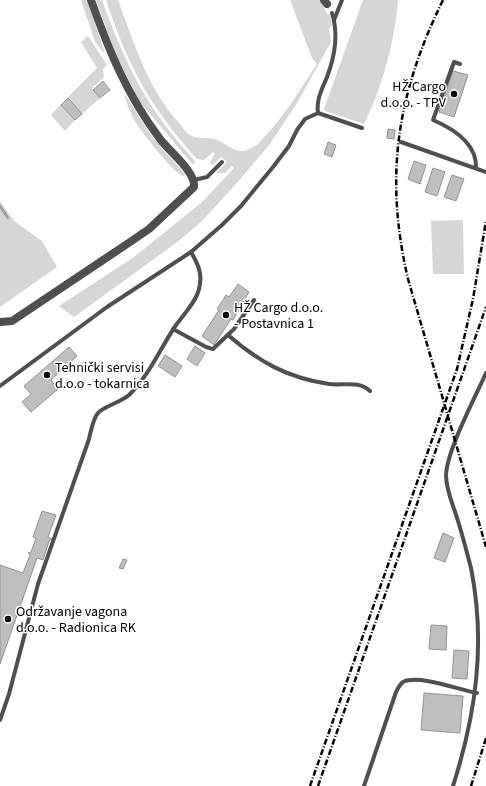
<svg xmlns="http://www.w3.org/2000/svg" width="486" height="786" font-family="'Source Sans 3',sans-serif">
<rect width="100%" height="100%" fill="#fff"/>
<g fill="#d6d6d6">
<path d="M81,0H87L105,54L95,42Z"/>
<path d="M96,0H102C127,68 146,107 195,161L193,165L140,102L116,55Z"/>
<path d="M106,0H118C134,43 148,90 180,124C183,128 186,133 190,135C198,140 208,136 217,140C233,147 237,157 255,146C260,143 264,137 268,133C287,112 301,88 317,64L312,58L290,0H320L327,14H330L332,26L329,28L331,42L297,103L270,144L236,184L202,221L176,243L74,317L59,306L134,257L201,203L234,168L232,166L225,173H216L227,162L221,157L212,166L210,162L215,154L213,152L204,160L197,159C150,107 128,66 106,0Z"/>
<path d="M363,0H398C395,40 382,88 364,124L325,111L324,109Z"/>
<path d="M88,36L107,65L103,69L104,77L92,88L100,98L82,114L67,98L97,68L81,42Z"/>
<path d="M124,93L152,137L185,174L183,176C174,174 140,130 134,120C130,111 126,103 124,93Z"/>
<path d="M61,104L75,120L65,131L51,115Z"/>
<path d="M0,201L14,221L42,241L57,267L0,307Z"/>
<path d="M463,220L464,274H433L431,221Z"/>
</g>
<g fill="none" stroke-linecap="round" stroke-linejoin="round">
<path stroke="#9d9d9d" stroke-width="2.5" d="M0,206L8,218"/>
</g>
<g fill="#bfbfbf" stroke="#939393">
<path d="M453,71L468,75L454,117L439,112Z"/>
<path d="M103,81L110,90L100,98L93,90Z"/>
<path d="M68,98L82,114L75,120L61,105Z"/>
<path d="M388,129L395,130L394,139L387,138Z"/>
<path d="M328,142L336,145L332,157L324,154Z"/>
<path d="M414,161L426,165L420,184L408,179Z"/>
<path d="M433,168L445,172L437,196L425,192Z"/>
<path d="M452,175L464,179L456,201L444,197Z"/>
<path d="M238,284L249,292L233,320L231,319L214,345L202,336L219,310L217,309L226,295L229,297Z"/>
<path d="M195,346L205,353L197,366L187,359Z"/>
<path d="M69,347L77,356L51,380L58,389L31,412L22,402L31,394L24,386Z"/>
<path d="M165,355L182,366L175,377L158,366Z"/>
<path d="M42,511L56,515L48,537L52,539L49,541L43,560L37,558L0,664V565L23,573L30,555L28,553L31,552L36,538L33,537Z"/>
<path d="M443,533L454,538L445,562L434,558Z"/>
<path d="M123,559L127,560L123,569L119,568Z"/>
<path d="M431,625L447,626L446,650L429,649Z"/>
<path d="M454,650L469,651L467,679L452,678Z"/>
<path d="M424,693L463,696L460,733L421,730Z"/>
</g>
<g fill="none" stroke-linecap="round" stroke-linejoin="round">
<g stroke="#4f4f4f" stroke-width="4">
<path d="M334,20L342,0"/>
<path d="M460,64L454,62L433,120C454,129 477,144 476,168"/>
<path d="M318,113C316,100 322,89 327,77C335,56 339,35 332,13"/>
<path d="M401,142L486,172"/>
<path d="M194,180L207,177L222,162"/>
<path d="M173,329L206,347L213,349L234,329L254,300"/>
<path d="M228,335C259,362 288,378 329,384C343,386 359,380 370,391"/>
<path d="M0,386L107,307L191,252L222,225L241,206L273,167L289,146L297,130L305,119L318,113L362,128"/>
<path d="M0,720L9,694L38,584L88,442C91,433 92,420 98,413C101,408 121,402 129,395C149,376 161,347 176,325C184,314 196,302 199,289C203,274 198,264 191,252"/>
<path d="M364,786L396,692C398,688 400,684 403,682C419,674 459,690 477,693"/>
<path d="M453,786C476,714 486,643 471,568C467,553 463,537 458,521C454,507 446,491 446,475C447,450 475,398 486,373"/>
</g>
<g stroke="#4f4f4f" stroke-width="8">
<path d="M324,0L327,4"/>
<path d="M0,322L12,321L130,242L149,229L194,187C196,172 169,151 160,139C127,95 109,51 91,0"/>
</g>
<g stroke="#000" stroke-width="2.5" stroke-dasharray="6 2 1 2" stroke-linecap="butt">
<path d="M443,0C397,94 384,176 408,279L486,547"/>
<path d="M310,786L457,369L473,299L486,221"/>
<path d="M318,786L486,307"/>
<path d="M471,786L486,738"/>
</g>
</g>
<g fill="#000" stroke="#fff" stroke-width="1.5">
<circle cx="454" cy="94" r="4"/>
<circle cx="226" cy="315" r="4"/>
<circle cx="47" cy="375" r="4"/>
<circle cx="8" cy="619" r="4"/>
</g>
<g text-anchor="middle" stroke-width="3" stroke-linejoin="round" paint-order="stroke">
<g font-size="14" fill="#000" stroke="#fff" text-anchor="start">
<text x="446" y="91" text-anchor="end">HŽ Cargo<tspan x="446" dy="16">d.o.o. - TPV</tspan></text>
<text x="234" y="312">HŽ Cargo d.o.o.<tspan x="234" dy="16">- Postavnica 1</tspan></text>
<text x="55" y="372">Tehnički servisi<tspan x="55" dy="16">d.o.o - tokarnica</tspan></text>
<text x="16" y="616">Održavanje vagona<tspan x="16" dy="16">d.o.o. - Radionica RK</tspan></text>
</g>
</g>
</svg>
